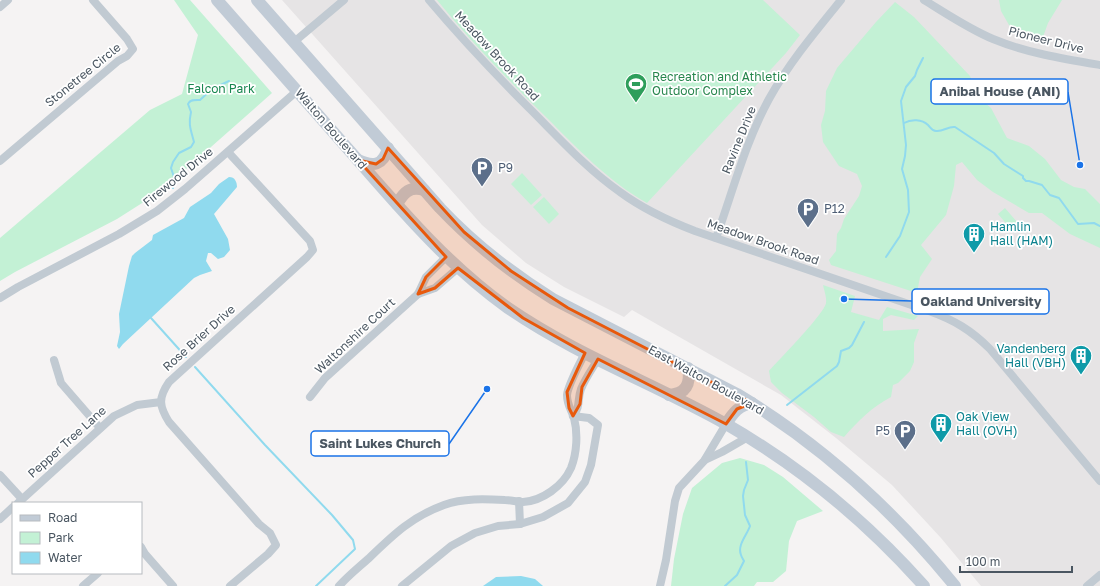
<svg xmlns="http://www.w3.org/2000/svg" width="1100" height="586" font-family="'Golos Text',sans-serif">
<rect width="100%" height="100%" fill="#f5f3f3"/>
<path fill="#e6e4e5" d="M282,0H1100V586H981L941,538L892,485L836,438L781,395L632,310L624,317L564,287L526,263L482,225Z"/>
<g fill="#c3f1d5">
<path d="M174,0H190L272,93L177,177L150,198L117,219L15,272L0,281V238L150,110L182,94L198,35Z"/>
<path d="M437,0H763L800,35L786,53L647,203C608,181 578,149 547,118C509,81 471,42 437,0Z"/>
<path d="M999,0H1062L1048,23L1043,37L1030,38L1013,32L1001,11Z"/>
<path d="M895,2L914,17L970,76L977,96L991,108L1007,138L1029,146L1045,159L1061,180L1074,187L1085,189L1100,204V248L1070,234L1042,213H1029L993,192L977,180L962,162L956,165L954,186L946,215L921,245L932,259L920,277L917,293L831,265L829,260L836,251L837,234L841,228L844,219L859,196L862,186L857,174L839,166L823,142L821,125L825,111L826,91L837,68L876,22Z"/>
<path d="M522,173L542,195L531,205L511,184Z"/>
<path d="M544,197L559,214L549,224L533,207Z"/>
<path d="M1005,208L1017,222L1010,228L998,214Z"/>
<path d="M823,285L855,296L851,312L879,320L887,307L918,316L914,320L891,315L883,319V331L919,329L914,343V362L910,371L898,383L893,385L891,397C872,407 858,421 844,437L831,432L814,417L782,393L771,382L769,371C779,360 824,314 826,303C827,298 824,290 823,285Z"/>
<path d="M740,458L764,465L783,477L823,511L797,521L789,541L786,571L773,582H757L754,586H671L674,559L683,514L692,488L722,463Z"/>
</g>
<g fill="#90daee">
<path d="M229,177C235,177 237,182 237,187L214,214L228,239L230,250L224,257L218,259L211,253H208L206,261L212,271L200,275L194,278L123,344L119,349L117,346L120,332L119,314L129,266L132,256L135,253L152,240L153,235L184,218L190,207L211,193L219,184Z"/>
<path d="M521,576L535,579L543,586H483L496,577Z"/>
</g>
<g fill="none" stroke-linecap="round" stroke-linejoin="round">
<g stroke="#90daee" stroke-width="2">
<path d="M904,123C911,119 922,119 928,125C931,128 932,131 936,131C943,132 948,126 955,127L994,153L1004,164L1023,176V178L1026,181H1029L1042,185L1050,195L1059,198L1078,224L1094,223L1100,226"/>
<path d="M173,188L175,180L171,168L173,162L179,153L191,147L194,142C191,130 188,125 191,112L188,104C190,99 196,100 200,100L212,89L229,81"/>
<path d="M886,257L900,236L909,212L908,190L902,169L905,156L906,145L901,101L906,87L915,76L917,70L923,58"/>
<path d="M151,318L186,357"/>
<path d="M195,367L265,445L332,515L353,540L355,549L316,586"/>
<path d="M787,405L837,366L839,362L841,351L849,348L852,345L864,322"/>
<path d="M725,586L737,575L744,561C743,559 742,558 741,555C737,545 747,535 750,526L745,515L743,496L744,490L748,480L746,462"/>
</g>
<g stroke="#c1cad2" stroke-width="8">
<path d="M429,0C461,38 495,74 530,109C559,138 587,169 620,192C643,209 669,221 695,231L929,311C954,320 971,330 990,349L1100,481"/>
<path d="M924,0C947,14 969,29 993,39C1027,53 1064,59 1100,65"/>
<path d="M0,7L8,0"/>
<path d="M294,42L344,0"/>
<path d="M228,152L310,241L313,250L307,257L169,382C158,398 159,406 169,422L259,524L270,533L276,545L268,554L230,586"/>
<path d="M0,161L118,61L127,56L133,49L127,39L93,0"/>
<path d="M716,238C733,191 745,143 769,99C789,63 815,32 841,0"/>
<path d="M418,294L435,288L458,268"/>
<path d="M0,298L18,287L119,234L157,211L185,189L297,91"/>
<path d="M54,360L61,383L100,428"/>
<path d="M310,397L325,378L418,294L426,277L446,257"/>
<path d="M573,416C581,406 577,400 581,389C585,379 592,369 598,359"/>
<path d="M705,460L722,452L748,437"/>
<path d="M0,475L22,499"/>
<path d="M519,501L520,524"/>
<path d="M18,503L114,416L137,405L161,402"/>
<path d="M0,519L13,507"/>
<path d="M141,547L145,554L173,586"/>
<path d="M83,586L98,573"/>
<path d="M339,586C348,576 358,568 368,559C393,535 411,517 444,505C463,498 485,499 505,500C511,500 517,502 523,502C542,501 563,486 571,468C577,453 578,433 574,418C571,409 567,405 567,395C568,385 580,363 585,353"/>
<path d="M402,586L451,546L475,533L498,526L520,524L543,517L568,503L585,482L591,465L598,425L589,418L573,416"/>
<path d="M660,586L666,560L675,501L679,488L704,461L726,424"/>
<path d="M1087,586L1100,575"/>
</g>
<g stroke="#c1cbd6" stroke-width="12">
<path d="M217,0C263,53 310,105 356,158C403,212 449,266 508,308C576,355 655,384 726,424C801,467 867,522 924,586"/>
<path d="M257,0L440,208C474,244 511,273 553,299L737,394C820,444 894,511 955,586"/>
<path d="M358,160C373,167 383,166 388,148"/>
<path d="M397,204C404,192 410,186 424,190"/>
<path d="M669,395C686,394 691,384 688,368"/>
<path d="M726,424C733,413 739,405 752,403"/>
</g>
</g>
<path fill="#e8590c" fill-opacity="0.2" stroke="#e8590c" stroke-width="3" stroke-linejoin="round" d="M388,148L464,232L511,271L568,308L752,403L737,409L726,424L598,359L582,387L580,404L573,416L569,408L567,392L585,353L523,318L458,268L435,288L418,294L426,277L446,257L358,160L376,164L383,159Z"/>
<defs>
<g id="stadium-pin" transform="scale(1.15)"><path d="M0 17L-7.5 6A9.5 9.5 0 1 1 7.5 6Z" fill="#2e9e5b" stroke="#fff"/><path d="M0-5a6.5 5 0 1 0 0 10a6.5 5 0 1 0 0-10ZM-3.5-1.8h7v3.6h-7Z" fill="#fff"/></g>
<g id="parking-pin" transform="scale(1.15)"><path d="M0 17L-7.5 6A9.5 9.5 0 1 1 7.5 6Z" fill="#5c6f8a" stroke="#fff"/><path d="M-3.5-5.5H1a3.5 3.5 0 0 1 0 7H-1V5.5H-3.5ZM-1-3.4V-.6H.8a1.4 1.4 0 0 0 0-2.8Z" fill="#fff"/></g>
<g id="building-pin" transform="scale(1.15)"><path d="M0 17L-7.5 6A9.5 9.5 0 1 1 7.5 6Z" fill="#0f9aa8" stroke="#fff"/><path d="M-4-6H4V6H1V3H-1V6H-4ZM-2.5-4.3h1.7v1.8h-1.7ZM.8-4.3h1.7v1.8H.8ZM-2.5-1h1.7V.8h-1.7ZM.8-1h1.7V.8H.8Z" fill="#fff"/></g>
</defs>
<g fill-rule="evenodd">
<use href="#stadium-pin" x="636" y="84"/>
<use href="#parking-pin" x="482" y="168"/>
<use href="#parking-pin" x="808" y="209"/>
<use href="#building-pin" x="974" y="234"/>
<use href="#building-pin" x="1081" y="356"/>
<use href="#building-pin" x="941" y="424"/>
<use href="#parking-pin" x="905" y="431"/>
</g>
<g text-anchor="middle" stroke-width="3.5" stroke-linejoin="round" paint-order="stroke">
<g font-size="12" fill="#4a5661" stroke="#fff">
<text transform="translate(1046 40) rotate(14)" y="4">Pioneer Drive</text>
<text transform="translate(497 56) rotate(47)" y="4">Meadow Brook Road</text>
<text transform="translate(83 75) rotate(-39)" y="4">Stonetree Circle</text>
<text transform="translate(331 129) rotate(49)" y="4">Walton Boulevard</text>
<text transform="translate(739 140) rotate(-68)" y="4">Ravine Drive</text>
<text transform="translate(178 177) rotate(-39)" y="4">Firewood Drive</text>
<text transform="translate(763 242) rotate(19)" y="4">Meadow Brook Road</text>
<text transform="translate(355 336) rotate(-43)" y="4">Waltonshire Court</text>
<text transform="translate(199 338) rotate(-42)" y="4">Rose Brier Drive</text>
<text transform="translate(706 380) rotate(29)" y="4">East Walton Boulevard</text>
<text transform="translate(67 442) rotate(-42)" y="4">Pepper Tree Lane</text>
</g>
<g font-size="12" fill="#27864d" stroke="#fff" text-anchor="start">
<text x="652" y="81">Recreation and Athletic<tspan x="652" dy="14">Outdoor Complex</tspan></text>
</g>
<g font-size="12" fill="#17864f" stroke="#fff">
<text x="221" y="93">Falcon Park</text>
</g>
<g font-size="12" fill="#4e5e75" stroke="#fff" text-anchor="start">
<text x="498" y="172">P9</text>
<text x="824" y="213">P12</text>
<text x="890" y="435" text-anchor="end">P5</text>
</g>
<g font-size="12" fill="#0d838f" stroke="#fff" text-anchor="start">
<text x="990" y="231">Hamlin<tspan x="990" dy="14">Hall (HAM)</tspan></text>
<text x="1066" y="353" text-anchor="end">Vandenberg<tspan x="1066" dy="14">Hall (VBH)</tspan></text>
<text x="956" y="421">Oak View<tspan x="956" dy="14">Hall (OVH)</tspan></text>
</g>
</g>
<path fill="none" stroke="#1a73e8" stroke-width="1.5" d="M1080 165L1068 92M844 299L912 301M487 389L449 444"/>
<g fill="#1a73e8" stroke="#fff" stroke-width="1.5">
<circle cx="1080" cy="165" r="4"/>
<circle cx="844" cy="299" r="4"/>
<circle cx="487" cy="389" r="4"/>
</g>
<g fill="#fff" stroke="#1a73e8" stroke-width="1.5">
<rect x="931" y="79" width="137" height="25" rx="4"/>
<rect x="912" y="289" width="137" height="25" rx="4"/>
<rect x="311" y="431" width="138" height="25" rx="4"/>
</g>
<g font-size="13" text-anchor="middle" font-weight="bold" fill="#4a5661">
<text x="1000" y="96">Anibal House (ANI)</text>
<text x="981" y="306">Oakland University</text>
<text x="380" y="448">Saint Lukes Church</text>
</g>
<rect x="12" y="502" width="130" height="72" fill="#ffffff" stroke="#b7bbc0"/>
<rect x="20" y="515" width="20" height="6" fill="#c1cbd6" stroke="#b7bbc0"/>
<text x="48" y="522" font-size="12" fill="#4a5661">Road</text>
<rect x="20" y="532" width="20" height="12" fill="#c3f1d5" stroke="#b7bbc0"/>
<text x="48" y="542" font-size="12" fill="#4a5661">Park</text>
<rect x="20" y="552" width="20" height="12" fill="#90daee" stroke="#b7bbc0"/>
<text x="48" y="562" font-size="12" fill="#4a5661">Water</text>
<path d="M960 566v6h112v-6" fill="none" stroke="#4a5661" stroke-width="2"/>
<text x="966" y="566" font-size="12" fill="#4a5661" stroke="#ffffff" stroke-width="3" paint-order="stroke">100 m</text>
</svg>
